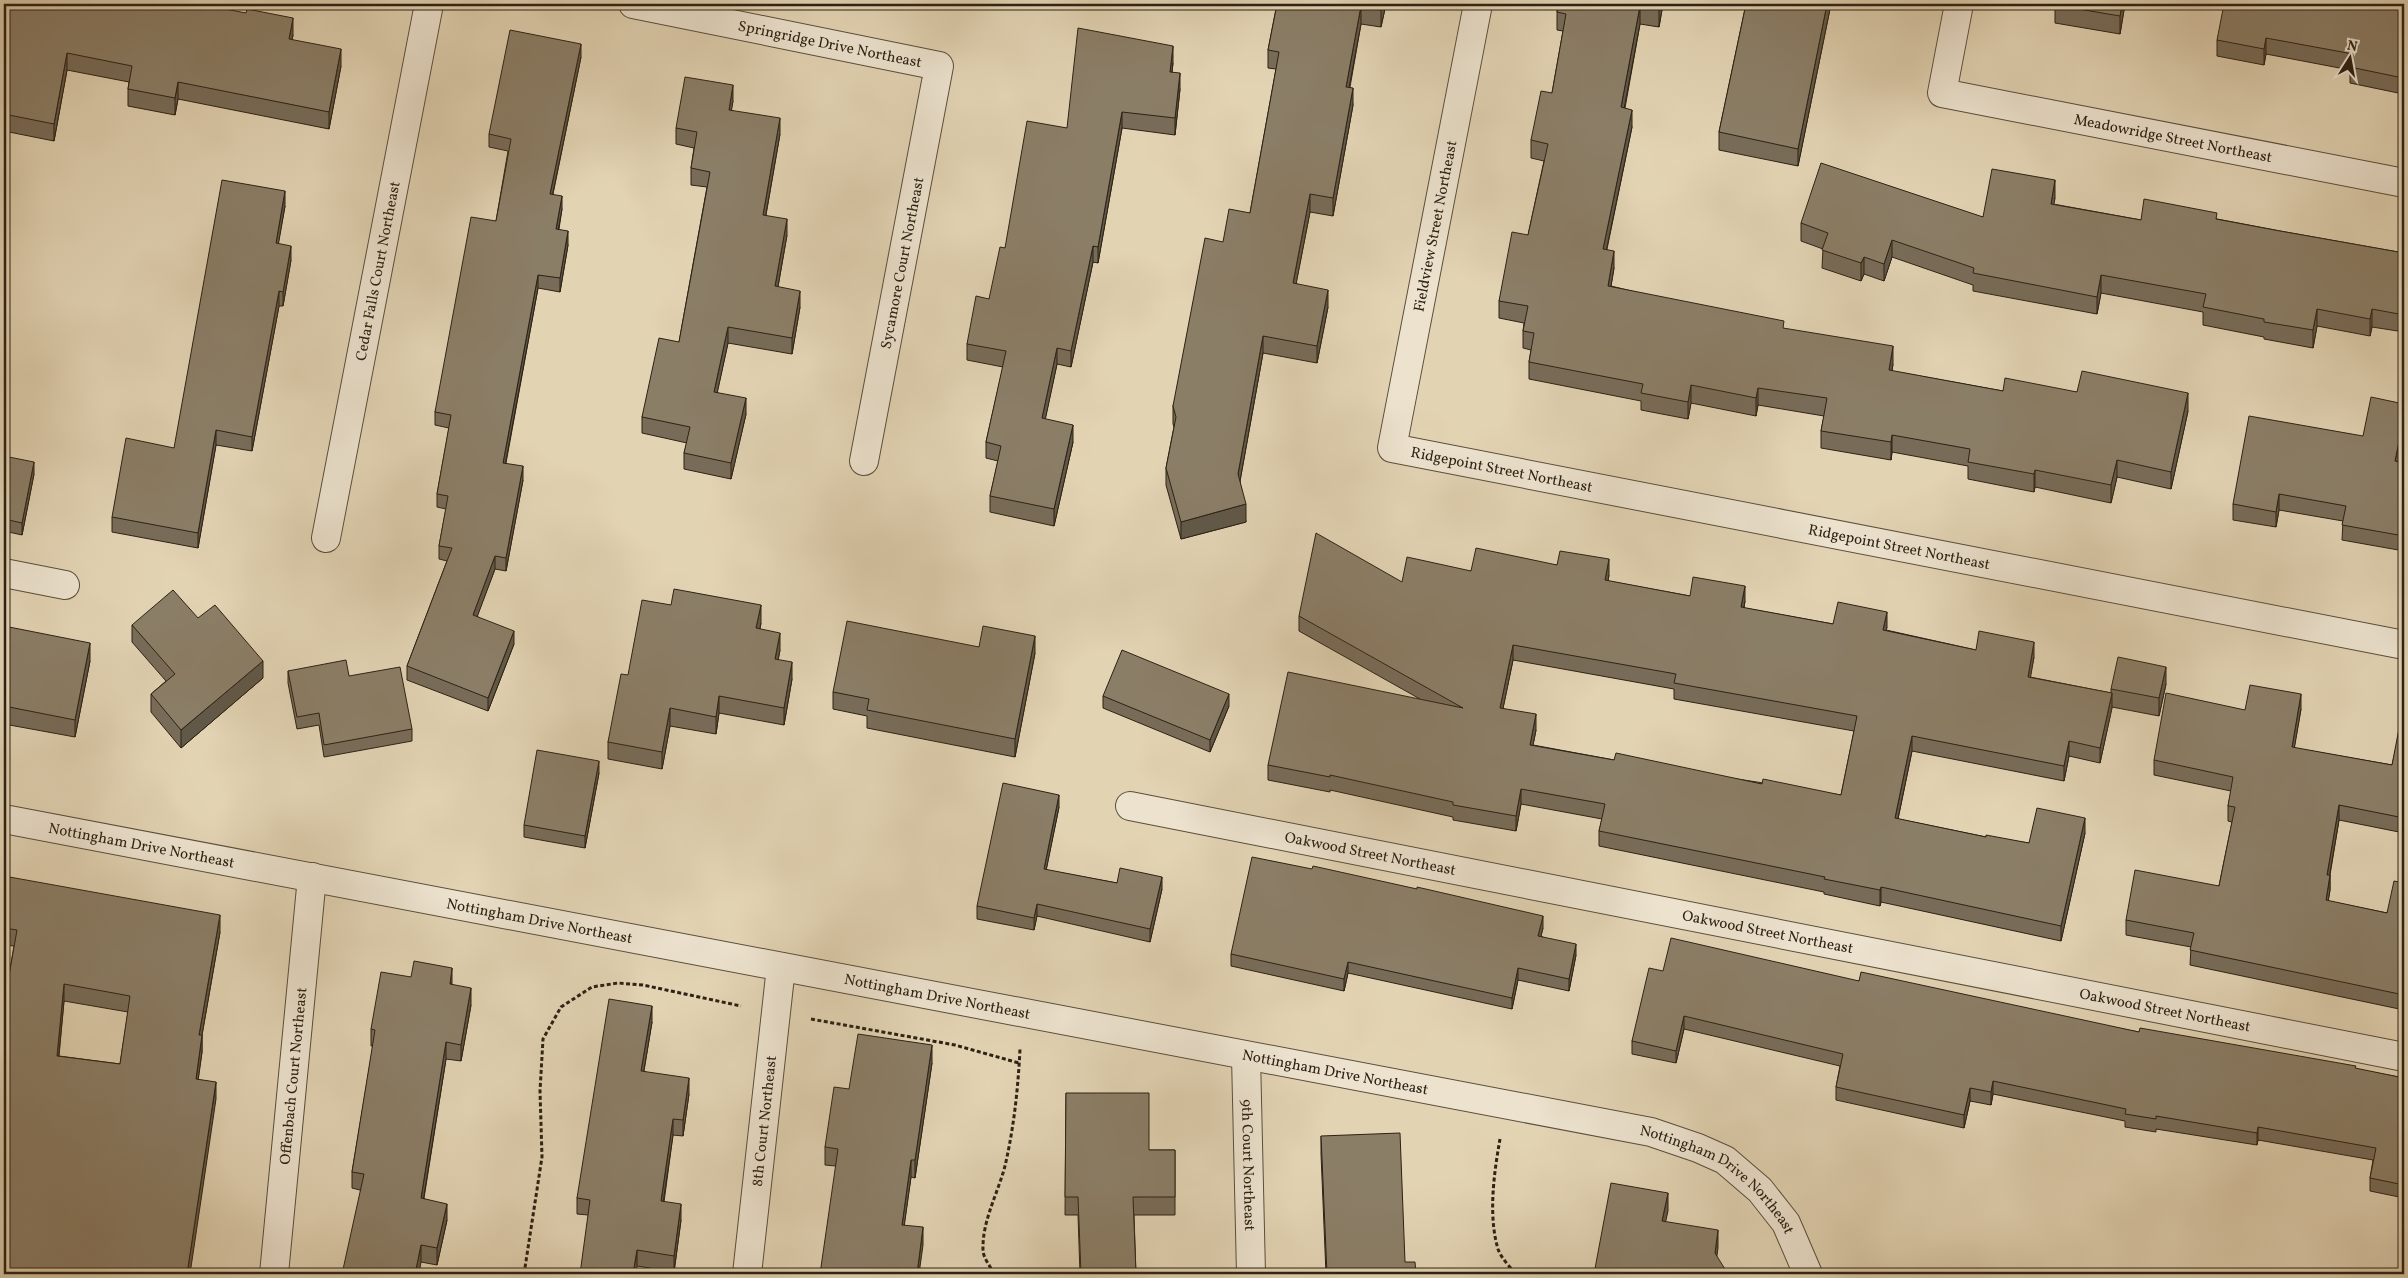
<svg xmlns="http://www.w3.org/2000/svg" width="2408" height="1278" font-family="Vollkorn,serif">
<rect width="100%" height="100%" fill="#e2d3b3"/>
<filter id="stains"><feTurbulence type="fractalNoise" baseFrequency=".004" numOctaves="4"/><feColorMatrix values="0 0 0 0 .2 0 0 0 0 .09 0 0 0 0 .02 0 0 0 .5 -.17"/></filter>
<radialGradient id="worn" r=".72"><stop offset=".6" stop-color="#630" stop-opacity="0"/><stop offset="1" stop-color="#630" stop-opacity=".3"/></radialGradient>
<g fill="none" stroke-linecap="round" stroke-linejoin="round">
<g stroke="#5a4e3c" stroke-width="30">
<g id="minor">
<path id="s1" d="M633,4L939,66L864,461"/>
<path id="s2" d="M1478,4L1392,448L2404,645"/>
<path id="s3" d="M1959,4L1942,93L2404,183"/>
<path id="s4" d="M326,538L429,4"/>
<path d="M4,573L65,585"/>
<path id="s5" d="M1130,806L2404,1057"/>
<path id="s6" d="M4,819L1651,1132L1698,1148L1725,1160L1760,1190L1786,1223L1808,1274"/>
<path id="s7" d="M1246,1056L1251,1274"/>
<path id="s8" d="M274,1274L312,877"/>
<path id="s9" d="M747,1274L781,967"/>
</g>
</g>
<g stroke="#2c2215" stroke-width="3" stroke-dasharray="4 2.5" stroke-linecap="butt">
<path d="M811,1019L955,1045L1019,1063"/>
<path d="M1500,1139C1494,1173 1488,1215 1498,1249C1501,1258 1510,1267 1516,1274"/>
<path d="M524,1274L542,1157L540,1091L543,1039L561,1007L592,987L618,983L643,985L741,1006"/>
<path d="M994,1274C991,1267 983,1258 983,1250C982,1221 998,1193 1005,1166C1014,1127 1018,1089 1020,1049"/>
</g>
<use href="#minor" stroke="#ece2ce" stroke-width="28"/>
</g>
<g fill="#786c59" stroke="#2c2215" fill-rule="evenodd">
<path d="M4,4L136,8L293,35L292,40L341,66L329,129L178,99L175,115L128,106V89L129,82L67,70L54,141L4,131Z"/>
<path d="M1277,4H1386L1381,27L1361,24L1350,87L1353,105L1333,216L1310,212L1296,283L1328,307L1317,363L1263,353L1240,481L1246,522L1181,539L1166,485V468L1174,427L1173,424V406L1223,242L1250,213L1276,69L1268,68V50Z"/>
<path d="M1558,4H1663L1659,27L1640,24L1625,108L1632,127L1607,249L1614,268L1611,286L1784,329L1893,364L1892,371L2003,391L2077,392L2188,411L2171,489L2117,477L2111,503L2035,487L2034,492L1968,479V466L1892,452L1891,460L1821,448V431L1824,416L1758,405L1756,416L1691,403L1688,419L1641,410V401L1529,379V362L1531,350L1523,348V331L1524,323L1499,318V301L1528,235L1544,161L1531,158V140L1552,93L1563,31L1557,30V12Z"/>
<path d="M1746,4H1831L1798,166L1719,150V132Z"/>
<path d="M2055,4H2125L2120,34L2055,23Z"/>
<path d="M2404,4L2403,94L2350,83V70L2266,54L2264,65L2217,56V40Z"/>
<path d="M581,57L553,194L562,209L559,229L568,245L560,292L538,288L506,463L523,480L506,571L495,569L477,616L514,644L488,711L407,680V666L447,561L439,559V546L446,509L437,507V494L449,428L435,425V412L496,221L508,151L489,147V134Z"/>
<path d="M1173,63L1172,72L1180,89L1175,135L1122,128L1098,263L1093,262L1071,367L1057,364L1045,419L1073,442L1054,526L990,512V496L998,461L986,458V442L1003,367L967,360V344L989,299L1005,248L1067,128Z"/>
<path d="M733,101L731,110L780,134L766,215L787,235L778,287L800,307L792,354L728,343L717,392L746,414L731,479L684,469V453L687,443L642,433V417L679,342L707,187L691,185V168L694,148L676,144V128Z"/>
<path d="M2055,198L2053,204L2141,220L2217,219L2280,231L2404,253V332L2372,327L2370,336L2317,326L2313,348L2264,339V337L2203,325V312L2101,293L2097,314L1973,291V285L1892,257L1884,281L1864,274L1861,281L1822,268L1823,249L1801,241V223L1983,217Z"/>
<path d="M285,206L278,244L291,260L283,306H279L252,451L216,445L198,548L112,532V517L174,448Z"/>
<path d="M4,456L34,474L22,535L4,531Z"/>
<path d="M2398,462L2404,463V551L2342,540L2343,521L2279,510L2276,527L2233,520V504Z"/>
<path d="M1557,565L1609,575L1608,581L1690,596L1745,601L1744,608L1833,624L1887,627L1886,630L1976,650L2034,657L2030,677L2111,693V689L2166,684L2159,716L2112,707L2100,763L2069,756L2064,781L1912,751L1898,819L1986,837L2029,843L2085,833L2061,941L1881,902L1880,906L1824,894V892L1599,846V831L1602,819L1521,804L1516,831L1453,820V817L1330,790V792L1268,780V765L1420,699L1299,631V616L1402,582L1471,571ZM1513,660L1674,689V699L1854,731L1841,795L1614,760L1533,745L1536,730L1503,708Z"/>
<path d="M761,623L760,629L780,650L778,660L792,679L784,725L719,713L716,734L670,726L662,769L608,759V742L628,675Z"/>
<path d="M132,625L263,678L181,748L151,712V694L166,681L132,642Z"/>
<path d="M4,626L90,661L75,737L4,724Z"/>
<path d="M979,647L1035,653L1015,757L867,728V716L833,709V692Z"/>
<path d="M288,671L349,676L412,729V741L324,757L319,725L297,729L288,683Z"/>
<path d="M1103,696L1229,706L1210,752L1103,708Z"/>
<path d="M2301,709L2294,748L2392,765L2404,713V833L2339,820L2330,875V890L2328,901L2387,913L2404,883V1010L2190,965L2191,947L2126,935V920L2219,886L2232,822L2228,821V806L2231,791L2154,775V760L2245,710Z"/>
<path d="M599,773L585,848L524,837V825Z"/>
<path d="M1059,807L1046,870L1117,883L1162,889L1150,942L1037,916L1034,930L977,919V906Z"/>
<path d="M4,876L220,932L202,1035V1052L198,1079L216,1099L6,1135H4V1004L14,946L4,945ZM64,1001L128,1012L120,1064L59,1056Z"/>
<path d="M1543,928L1541,936L1576,955L1569,991L1518,980L1512,1009L1348,973L1344,991L1231,966V954Z"/>
<path d="M1663,971L1859,981L2139,1032L2356,1069L2404,1078V1198L2370,1191V1178L2373,1160L2258,1140L2257,1145L2156,1129V1132L2125,1127V1121L1993,1094L1991,1105L1970,1101L1964,1128L1836,1100V1087L1840,1066L1684,1029L1676,1063L1632,1054V1041Z"/>
<path d="M411,977L452,985L471,1005L461,1061L446,1059L424,1198L447,1220L437,1265L421,1262L360,1190L352,1188V1172L373,1046H371V1029Z"/>
<path d="M652,1022L644,1071L689,1094L683,1136L673,1135L664,1202L681,1220L674,1272L637,1266L588,1215L577,1214V1198Z"/>
<path d="M932,1063L915,1178L911,1177L904,1225L923,1245L836,1166L825,1165V1147L849,1089Z"/>
<path d="M1066,1093L1149,1150H1175V1215H1134L1136,1274H1080L1078,1215H1065Z"/>
<path d="M1321,1136L1405,1262L1326,1274L1321,1154Z"/>
</g>
<g fill="#615848" stroke="#2c2215">
<path d="M1382,4H1386L1381,27V10Z"/>
<path d="M1660,4H1663L1659,27V9Z"/>
<path d="M1827,4H1831L1798,166V149Z"/>
<path d="M2122,4H2125L2120,34V16Z"/>
<path d="M1361,6V24L1346,104V87Z"/>
<path d="M1640,6V24L1621,125V107Z"/>
<path d="M293,18V35L289,56V39Z"/>
<path d="M2266,38V54L2264,65V49Z"/>
<path d="M581,44V57L550,207V194Z"/>
<path d="M1173,46V63L1170,88V72Z"/>
<path d="M341,49V66L329,129V112Z"/>
<path d="M67,53V70L54,141V124Z"/>
<path d="M1180,73V89L1175,135V118Z"/>
<path d="M2404,73V90L2403,94V78Z"/>
<path d="M178,82V99L175,115V98Z"/>
<path d="M733,85V101L729,126V110Z"/>
<path d="M1353,88V105L1333,216V198Z"/>
<path d="M1632,110V127L1603,266V249Z"/>
<path d="M1122,112V128L1098,263V247Z"/>
<path d="M780,118V134L763,231V215Z"/>
<path d="M2055,180V198L2051,221V204Z"/>
<path d="M285,191V206L276,258V243Z"/>
<path d="M1310,194V212L1293,300V283Z"/>
<path d="M562,196V209L556,242V229Z"/>
<path d="M787,219V235L775,303V286Z"/>
<path d="M568,231V245L560,292V278Z"/>
<path d="M1892,240V257L1884,281V264Z"/>
<path d="M291,246V260L283,306V292Z"/>
<path d="M1093,246V262L1071,367V351Z"/>
<path d="M1614,251V268L1608,303V286Z"/>
<path d="M1864,257V274L1861,281V263Z"/>
<path d="M538,275V288L503,476V463Z"/>
<path d="M2101,275V293L2097,314V297Z"/>
<path d="M1328,290V307L1317,363V346Z"/>
<path d="M279,291V306L252,451V437Z"/>
<path d="M800,291V307L792,354V338Z"/>
<path d="M2317,309V326L2313,348V330Z"/>
<path d="M2372,309V327L2370,336V319Z"/>
<path d="M728,327V343L714,408V392Z"/>
<path d="M1263,336V353L1238,492V474Z"/>
<path d="M1893,346V364L1889,388V370Z"/>
<path d="M1057,348V364L1042,435V418Z"/>
<path d="M1691,385V403L1688,419V402Z"/>
<path d="M1758,388V405L1756,416V398Z"/>
<path d="M2188,393V411L2171,489V472Z"/>
<path d="M746,398V414L731,479V463Z"/>
<path d="M2404,417V433L2395,477V461Z"/>
<path d="M1073,425V442L1054,526V509Z"/>
<path d="M216,430V445L198,548V533Z"/>
<path d="M1892,435V452L1891,460V442Z"/>
<path d="M2117,460V477L2111,503V485Z"/>
<path d="M34,462V474L22,535V523Z"/>
<path d="M523,466V480L506,571V558Z"/>
<path d="M2035,470V487L2034,492V474Z"/>
<path d="M2279,494V510L2276,527V512Z"/>
<path d="M1246,504V522L1181,539V522Z"/>
<path d="M495,556V569L473,628V615Z"/>
<path d="M1609,559V575L1605,596V580Z"/>
<path d="M1745,586V601L1741,622V607Z"/>
<path d="M761,605V623L756,646V628Z"/>
<path d="M1887,612V627L1883,645V630Z"/>
<path d="M514,631V644L488,711V698Z"/>
<path d="M780,633V650L775,677V659Z"/>
<path d="M1035,636V653L1015,757V739Z"/>
<path d="M2034,642V657L2028,692V677Z"/>
<path d="M90,643V661L75,737V720Z"/>
<path d="M1513,645V660L1500,723V708Z"/>
<path d="M263,661V678L181,748V730Z"/>
<path d="M792,662V679L784,725V708Z"/>
<path d="M2166,667V684L2159,716V698Z"/>
<path d="M2112,693V708L2100,763V748Z"/>
<path d="M1229,694V706L1210,752V740Z"/>
<path d="M2301,694V709L2292,762V747Z"/>
<path d="M719,696V713L716,734V717Z"/>
<path d="M670,708V726L662,769V752Z"/>
<path d="M1536,714V730L1530,760V745Z"/>
<path d="M1912,736V751L1895,833V818Z"/>
<path d="M2069,741V756L2064,781V766Z"/>
<path d="M599,761V773L585,848V836Z"/>
<path d="M1521,789V804L1516,831V816Z"/>
<path d="M1059,795V807L1044,881V869Z"/>
<path d="M2339,805V820L2327,890V875Z"/>
<path d="M2085,818V833L2061,941V926Z"/>
<path d="M2330,875V890L2326,915V900Z"/>
<path d="M1162,877V889L1150,942V929Z"/>
<path d="M1881,887V902L1880,906V890Z"/>
<path d="M1037,904V916L1034,930V918Z"/>
<path d="M220,915V932L199,1052V1035Z"/>
<path d="M1543,916V928L1538,947V936Z"/>
<path d="M1576,944V955L1569,991V979Z"/>
<path d="M1348,962V973L1344,991V979Z"/>
<path d="M452,968V984H450Z"/>
<path d="M1518,968V980L1512,1009V998Z"/>
<path d="M64,984V1001L57,1073V1056Z"/>
<path d="M471,988V1005L461,1061V1045Z"/>
<path d="M652,1006V1022L641,1087V1071Z"/>
<path d="M1684,1016V1029L1676,1063V1051Z"/>
<path d="M202,1035V1052L196,1096V1079Z"/>
<path d="M446,1042V1059L421,1214V1198Z"/>
<path d="M932,1045V1063L915,1178V1160Z"/>
<path d="M689,1078V1094L683,1136V1120Z"/>
<path d="M1993,1081V1094L1991,1105V1092Z"/>
<path d="M216,1082V1099L190,1274H187Z"/>
<path d="M1970,1088V1101L1964,1128V1115Z"/>
<path d="M673,1119V1135L661,1217V1201Z"/>
<path d="M2258,1127V1140L2257,1145V1133Z"/>
<path d="M911,1160V1177L902,1242V1225Z"/>
<path d="M1668,1193V1211L1662,1238V1221Z"/>
<path d="M447,1204V1220L437,1265V1248Z"/>
<path d="M681,1204V1220L674,1272V1256Z"/>
<path d="M923,1227V1245L919,1274H917Z"/>
<path d="M1718,1230V1248L1715,1270V1253Z"/>
<path d="M421,1245V1262L419,1274H415Z"/>
<path d="M637,1250V1266L636,1274H633Z"/>
</g>
<g fill="#8b7e67" stroke="#2c2215" fill-rule="evenodd">
<path d="M4,4H115L136,8V4H199L246,13L247,9L293,18L289,39L341,49L329,112L178,82L175,98L128,89L132,66L67,53L54,124L4,114Z"/>
<path d="M1277,4H1382L1381,10L1361,6L1346,87L1353,88L1333,198L1310,194L1293,283L1328,290L1317,346L1263,336L1238,474L1246,504L1181,522L1166,468L1176,417L1173,406L1205,238L1223,242L1229,209L1250,213L1279,52L1268,50Z"/>
<path d="M1558,4H1660L1659,9L1640,6L1621,107L1632,110L1603,249L1614,251L1608,286L1784,321L1783,328L1893,346L1889,370L2003,391L2005,378L2077,392L2082,371L2188,393L2171,472L2117,460L2111,485L2035,470L2034,474L1968,462L1970,449L1892,435L1891,442L1821,431L1827,398L1758,388L1756,398L1691,385L1688,402L1641,393L1643,384L1529,362L1534,333L1523,331L1528,306L1499,301L1512,232L1528,235L1548,144L1531,140L1541,91L1552,93L1566,14L1557,12Z"/>
<path d="M1746,4H1827L1798,149L1719,132Z"/>
<path d="M2055,4H2122L2120,16L2055,5Z"/>
<path d="M2224,4H2404V73L2403,78L2350,67L2353,54L2266,38L2264,49L2217,40Z"/>
<path d="M1078,28L1173,46L1170,72L1180,73L1175,118L1122,112L1098,247L1093,246L1071,351L1057,348L1042,418L1073,425L1054,509L990,496L1001,446L986,442L1006,351L967,344L976,296L989,299L1000,247L1005,248L1027,121L1067,128Z"/>
<path d="M510,30L581,44L550,194L562,196L556,229L568,231L560,278L538,275L503,463L523,466L506,558L495,556L473,615L514,631L488,698L407,666L452,548L439,546L448,496L437,494L451,415L435,412L471,217L496,221L511,139L489,134Z"/>
<path d="M685,77L733,85L729,110L780,118L763,215L787,219L775,286L800,291L792,338L728,327L714,392L746,398L731,463L684,453L690,427L642,417L659,338L679,342L710,172L691,168L697,132L676,128Z"/>
<path d="M1821,163L1983,217L1992,169L2055,180L2051,204L2141,220L2144,199L2217,213L2216,219L2280,231L2404,253V315L2372,309L2370,319L2317,309L2313,330L2264,322V319L2203,307L2206,294L2101,275L2097,297L1973,273L1974,268L1892,240L1884,264L1864,257L1861,263L1822,250L1828,233L1801,223Z"/>
<path d="M222,180L285,191L276,243L291,246L283,292L279,291L252,437L216,430L198,533L112,517L126,438L174,448Z"/>
<path d="M2371,397L2404,404V417L2395,461L2404,463V536L2342,525L2346,506L2279,494L2276,512L2233,504L2249,416L2363,436Z"/>
<path d="M4,456L34,462L22,523L4,519Z"/>
<path d="M1316,533L1402,582L1407,557L1471,571L1476,548L1557,565L1560,551L1609,559L1605,580L1690,596L1693,577L1745,586L1741,607L1833,624L1838,602L1887,612L1883,630L1976,650L1979,631L2034,642L2028,677L2112,693L2100,748L2069,741L2064,766L1912,736L1895,818L1986,837V835L2029,843L2037,808L2085,818L2061,926L1881,887L1880,890L1824,879L1825,877L1599,831L1605,804L1521,789L1516,816L1453,805V802L1330,775V777L1268,765L1288,672L1463,708L1299,616ZM1513,645L1676,674L1674,683L1857,716L1841,795L1763,779L1762,784L1616,753L1614,760L1530,745L1536,714L1500,708Z"/>
<path d="M674,589L761,605L756,628L780,633L775,659L792,662L784,708L719,696L716,717L670,708L662,752L608,742L621,674L628,675L642,600L671,605Z"/>
<path d="M173,590L198,618L215,605L263,661L181,730L151,694L175,674L132,625Z"/>
<path d="M847,621L979,647L983,626L1035,636L1015,739L867,710L869,699L833,692Z"/>
<path d="M4,626L90,643L75,720L4,706Z"/>
<path d="M1122,650L1229,694L1210,740L1103,696Z"/>
<path d="M2118,657L2166,667L2159,698L2111,689Z"/>
<path d="M346,660L349,676L400,667L412,729L324,745L319,713L297,717L288,671Z"/>
<path d="M2250,685L2301,694L2292,747L2392,765L2402,713H2404V818L2339,805L2327,875H2330L2326,900L2387,913L2394,881L2404,883V995L2190,950L2194,933L2126,920L2135,870L2219,886L2235,807L2228,806L2233,777L2154,760L2166,693L2245,710Z"/>
<path d="M537,750L599,761L585,836L524,825Z"/>
<path d="M1003,783L1059,795L1044,869L1117,883L1120,868L1162,877L1150,929L1037,904L1034,918L977,906Z"/>
<path d="M1252,857L1312,869L1313,866L1417,889V887L1543,916L1538,936L1576,944L1569,979L1518,968L1512,998L1348,962L1344,979L1231,954Z"/>
<path d="M4,876L220,915L199,1035H202L196,1079L216,1082L187,1274H4V1153L9,1119L4,1118V1004L17,930L4,928ZM64,984L130,996L120,1064L57,1056Z"/>
<path d="M1671,938L1859,981L1861,972L2139,1032L2140,1028L2356,1066L2355,1068L2404,1078V1185L2370,1178L2376,1148L2258,1127L2257,1133L2156,1116V1119L2125,1114L2126,1109L1993,1081L1991,1092L1970,1088L1964,1115L1836,1087L1843,1054L1684,1016L1676,1051L1632,1041L1649,968L1663,971Z"/>
<path d="M414,961L452,968L450,984L471,988L461,1045L446,1042L421,1198L447,1204L437,1248L421,1245L415,1274H342L364,1174L352,1172L375,1030L371,1029L381,972L411,977Z"/>
<path d="M609,999L652,1006L641,1071L689,1078L683,1120L673,1119L661,1201L681,1204L674,1256L637,1250L633,1274H580L590,1200L577,1198Z"/>
<path d="M858,1034L932,1045L915,1160H911L902,1225L923,1227L917,1274H820L838,1149L825,1147L834,1087L849,1089Z"/>
<path d="M1066,1093H1149V1150H1175V1197H1133L1136,1274H1081L1078,1197H1065Z"/>
<path d="M1400,1133L1405,1262H1415L1416,1274H1327L1321,1136Z"/>
<path d="M1611,1183L1668,1193L1662,1221L1718,1230L1715,1253L1728,1274H1594Z"/>
</g>
<g text-anchor="middle" stroke-width="4.5" stroke-linejoin="round" paint-order="stroke">
<g font-size="15" fill="#2c2215" stroke="#ece2ce">
<text dy="5" stroke="none"><textPath href="#s1" startOffset="201">Springridge Drive Northeast</textPath></text>
<text dy="5" stroke="none"><textPath href="#s3" startOffset="326">Meadowridge Street Northeast</textPath></text>
<text transform="translate(1435 226) rotate(-79)" y="5">Fieldview Street Northeast</text>
<text transform="translate(902 263) rotate(-79)" y="5">Sycamore Court Northeast</text>
<text dy="5" stroke="none"><textPath href="#s4" startOffset="272">Cedar Falls Court Northeast</textPath></text>
<text dy="5" stroke="none"><textPath href="#s2" startOffset="564">Ridgepoint Street Northeast</textPath></text>
<text dy="5" stroke="none"><textPath href="#s2" startOffset="969">Ridgepoint Street Northeast</textPath></text>
<text dy="5" stroke="none"><textPath href="#s6" startOffset="140">Nottingham Drive Northeast</textPath></text>
<text dy="5" stroke="none"><textPath href="#s5" startOffset="245">Oakwood Street Northeast</textPath></text>
<text dy="5" stroke="none"><textPath href="#s6" startOffset="545">Nottingham Drive Northeast</textPath></text>
<text dy="5" stroke="none"><textPath href="#s5" startOffset="650">Oakwood Street Northeast</textPath></text>
<text dy="5" stroke="none"><textPath href="#s6" startOffset="950">Nottingham Drive Northeast</textPath></text>
<text dy="5" stroke="none"><textPath href="#s5" startOffset="1055">Oakwood Street Northeast</textPath></text>
<text dy="5" stroke="none"><textPath href="#s6" startOffset="1355">Nottingham Drive Northeast</textPath></text>
<text dy="5" stroke="none"><textPath href="#s8" startOffset="199">Offenbach Court Northeast</textPath></text>
<text dy="5" stroke="none"><textPath href="#s9" startOffset="154">8th Court Northeast</textPath></text>
<text dy="5" stroke="none"><textPath href="#s7" startOffset="109">9th Court Northeast</textPath></text>
<text dy="5" stroke="none"><textPath href="#s6" startOffset="1760">Nottingham Drive Northeast</textPath></text>
</g>
</g>
<rect width="2408" height="1278" fill="none" stroke="#e2d3b3" stroke-width="20"/>
<rect x="5" y="5" width="2398" height="1268" fill="none" stroke="#2c2215" stroke-width="2.5"/>
<rect x="10" y="10" width="2388" height="1258" fill="none" stroke="#2c2215"/>
<g transform="translate(2350 58) rotate(11)" stroke="#ece2ce" stroke-width="4" paint-order="stroke">
<path d="M0-4L9 19L0 12L-9 19Z" fill="#2c2215"/>
<text y="-8" font-size="14" font-weight="bold" text-anchor="middle" fill="#2c2215">N</text>
</g>
<rect width="100%" height="100%" filter="url(#stains)"/>
<rect width="100%" height="100%" fill="url(#worn)"/>
</svg>
